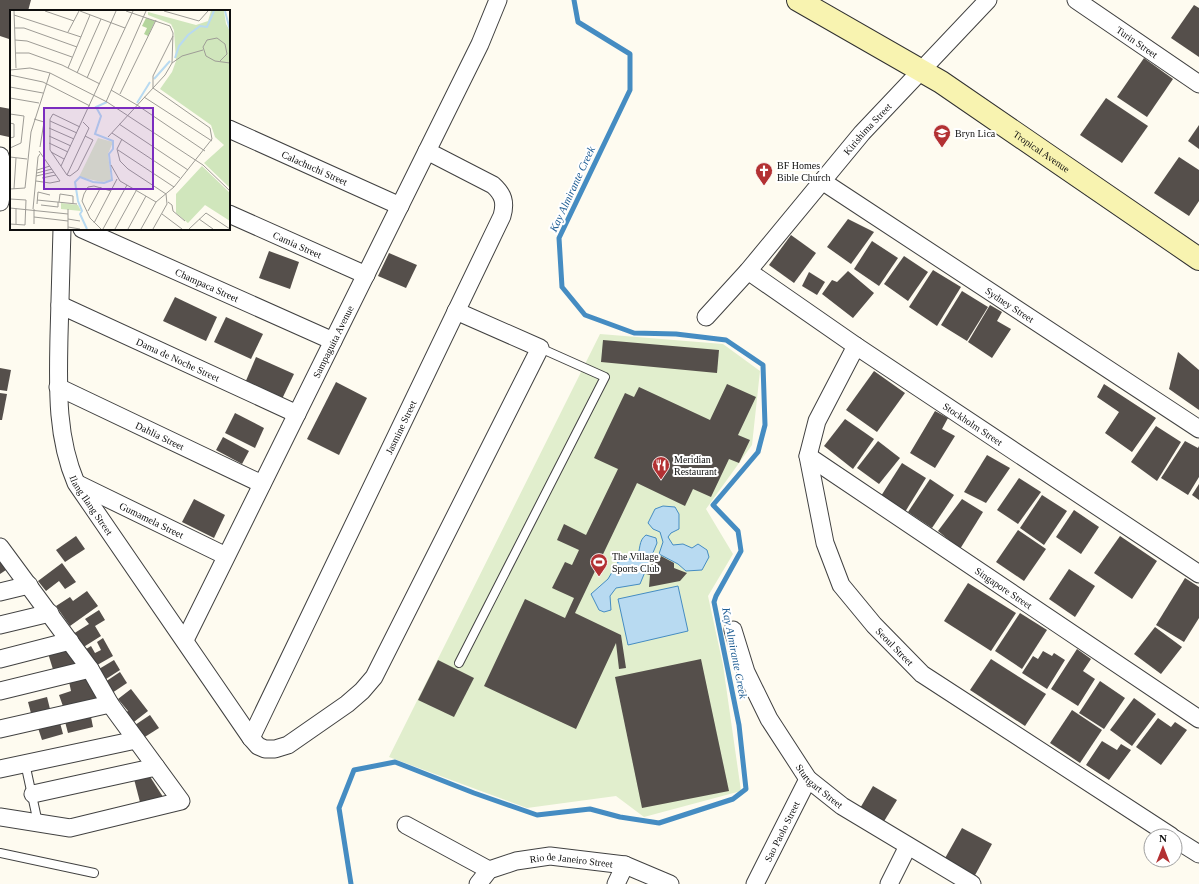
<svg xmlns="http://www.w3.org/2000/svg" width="1199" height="884" font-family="'Times New Roman',serif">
<rect width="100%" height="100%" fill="#fefbf0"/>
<path fill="#e1eecd" d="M600,334L723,344L760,371L752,445L706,509L733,554L708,596L723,665L741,791L644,817L616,796L527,808L389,757Z"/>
<g fill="#b8daf1" stroke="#458cc2">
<path d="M663,506L675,507L679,514V529L671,533L668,537L673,545L683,544L692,548L698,544L707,550L709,557L702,570L686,571L678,564L659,554L663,542L660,532L653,529L648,523L655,509Z"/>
<path d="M646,535L656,538L657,543L640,584L616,588L610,596L611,610L604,612L599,610L591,594L608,579L618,562L637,557C641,549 638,541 646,535Z"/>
<path d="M678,586L688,631L628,645L618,599Z"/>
</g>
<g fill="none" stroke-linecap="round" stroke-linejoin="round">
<path stroke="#458cc2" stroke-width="5" d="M351,884L339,808L354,770L395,762L474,793L537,815L590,809L620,817L659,823L733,799L746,789L739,725L714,602L716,596L741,551L738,531L713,505L758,452L765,425L763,365L726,340L676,334L634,333L585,315L562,287L559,238L630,90V54L578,22L574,0"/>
</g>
<g fill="#554f4b">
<path d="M0,0H31L28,11H11V30L9,39L0,36Z"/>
<path d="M1194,5L1199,8V57L1171,38Z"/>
<path d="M1144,58L1173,79L1147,117L1117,97Z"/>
<path d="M1106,98L1148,126L1122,163L1080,135Z"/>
<path d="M0,107L11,109L9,137L0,135Z"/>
<path d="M1199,125V149L1188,141Z"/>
<path d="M1179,157L1199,170V201L1189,216L1154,193Z"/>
<path d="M848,219L874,232L851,264L827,247Z"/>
<path d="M791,235L816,253L794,283L769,265Z"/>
<path d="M872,241L898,258L879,286L854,269Z"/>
<path d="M269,251L299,262L290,289L259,278Z"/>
<path d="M389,253L417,265L406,288L378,276Z"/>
<path d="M904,256L928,272L908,301L884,284Z"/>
<path d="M933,270L961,287L937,326L909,307Z"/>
<path d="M848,271L874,293L853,318L822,294L832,280L837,282Z"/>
<path d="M809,272L825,282L817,295L802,286Z"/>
<path d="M962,291L988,307L967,341L941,325Z"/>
<path d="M175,297L217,317L206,341L163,321Z"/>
<path d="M990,305L1002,312L997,321L1011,329L992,358L968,342Z"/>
<path d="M226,317L263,334L251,359L214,342Z"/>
<path d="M603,340L719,350L717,373L601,362Z"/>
<path d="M1178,352L1199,370V410L1169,389Z"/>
<path d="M256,357L294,374L282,399L245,383Z"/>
<path d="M0,368L11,370L7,391L0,390Z"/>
<path d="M874,371L905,393L877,432L846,410Z"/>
<path d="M336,382L367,398L339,455L307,439Z"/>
<path d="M727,384L756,397L738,435L750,440L739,463L729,459L711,497L693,489L685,506L637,483L575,613L621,635L626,668L619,669L616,643L576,729L484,686L525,599L565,618L574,598L552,588L565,562L572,565L579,550L557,540L564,524L586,535L618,469L594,458L625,393L634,397L639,387L710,420Z"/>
<path d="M1104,384L1156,418L1132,452L1105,433L1119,412L1097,397Z"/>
<path d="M0,393L7,394L2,420H0Z"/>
<path d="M935,411L948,418L942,429L955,436L935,468L910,453Z"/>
<path d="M235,413L264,428L255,448L225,433Z"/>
<path d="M845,419L874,439L853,469L824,446Z"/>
<path d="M1156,426L1181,442L1157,481L1131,462Z"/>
<path d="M223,437L249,451L242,464L216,450Z"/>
<path d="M878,441L900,458L879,484L857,468Z"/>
<path d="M1185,441L1198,448L1199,446V477L1188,495L1161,478Z"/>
<path d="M987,455L1010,468L986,503L964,492Z"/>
<path d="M902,463L926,478L905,512L881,496Z"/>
<path d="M1019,478L1041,492L1018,524L997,510Z"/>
<path d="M930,479L954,495L932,528L908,512Z"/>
<path d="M1199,484V500L1192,495Z"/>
<path d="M1042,495L1067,511L1044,545L1020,528Z"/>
<path d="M194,499L225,515L214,538L182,522Z"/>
<path d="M962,499L983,512L960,549L938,531Z"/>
<path d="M1074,510L1099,527L1081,554L1056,537Z"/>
<path d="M1018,530L1046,549L1024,581L996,562Z"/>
<path d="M76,536L85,549L65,562L56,550Z"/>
<path d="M1120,536L1157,561L1132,599L1094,573Z"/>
<path d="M661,556L674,563V568L687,573L680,581L649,587L650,575L646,574L655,559L659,560Z"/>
<path d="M0,561L6,570L0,574Z"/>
<path d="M62,563L76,582L65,589L59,581L46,591L38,581Z"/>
<path d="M1069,569L1095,586L1075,617L1049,599Z"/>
<path d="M1185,578L1199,587V618L1184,642L1156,625Z"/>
<path d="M968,583L1016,613L991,651L944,621Z"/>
<path d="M87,591L98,606L70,626L56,606L70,597L73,601Z"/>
<path d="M99,610L105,620L95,626L101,636L82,648L73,634L89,624L85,619Z"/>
<path d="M1020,613L1047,630L1022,669L995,651Z"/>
<path d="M1155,627L1182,647L1161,674L1134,654Z"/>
<path d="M103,638L113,656L92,668L83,651L91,646L95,653L101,650L97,642Z"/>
<path d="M68,645L85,668L55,676L47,650Z"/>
<path d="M1077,649L1091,659L1083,671L1095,679L1078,706L1051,689Z"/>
<path d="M1043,651L1052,656L1054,653L1065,660L1047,689L1022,673L1033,656L1038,659Z"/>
<path d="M701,659L729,791L642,808L615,677Z"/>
<path d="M991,659L1046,694L1025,726L970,690Z"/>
<path d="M114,660L120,670L106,679L99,669Z"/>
<path d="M438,660L474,678L454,717L418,700Z"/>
<path d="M120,672L127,683L109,695L102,684Z"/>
<path d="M88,673L102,701L64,709L59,695L71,691L68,677Z"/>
<path d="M1100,681L1125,698L1104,729L1079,713Z"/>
<path d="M131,689L148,711L130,725L122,715L128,711L118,699Z"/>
<path d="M47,697L51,713L32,717L28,702Z"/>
<path d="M1134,698L1156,714L1132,746L1110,730Z"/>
<path d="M1072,710L1102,730L1080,763L1050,743Z"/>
<path d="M90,712L93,727L68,733L64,718Z"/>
<path d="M150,715L159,728L140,740L132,727Z"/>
<path d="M1158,718L1171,727L1175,722L1187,730L1161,765L1136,747Z"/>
<path d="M59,719L63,734L42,740L37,725Z"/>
<path d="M1102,741L1117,750L1121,744L1131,750L1109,780L1086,765Z"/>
<path d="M149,775L165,800L141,806L134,779Z"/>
<path d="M873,786L897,800L883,823L859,810Z"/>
<path d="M962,828L992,844L974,877L944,860Z"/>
</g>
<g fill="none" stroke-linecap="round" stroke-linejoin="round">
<g stroke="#414141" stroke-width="10">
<g id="lane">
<path d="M459,663L605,377L540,348"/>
<path d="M25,763L38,823"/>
<path d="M0,853L94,873"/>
</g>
</g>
<g stroke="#414141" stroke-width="19">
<g id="street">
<path id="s1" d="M1076,0L1199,84"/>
<path id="s2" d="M229,129L400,206"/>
<path d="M0,156L5,172L0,202"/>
<path id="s3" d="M822,181L1199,429"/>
<path id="s4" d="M229,214L366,275"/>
<path id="s5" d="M62,229C61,265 60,300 59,336C58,387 56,436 76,483L251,738L258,746L265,749H275L288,745L347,704L362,691L374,677L540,348L456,311"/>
<path id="s6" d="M82,229L333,341"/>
<path id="s7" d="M748,271L856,346L1199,574"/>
<path id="s8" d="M60,305L297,414"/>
<path id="s9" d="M706,317L748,271L862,133L988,0"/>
<path id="s10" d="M856,346L817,421L808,456L825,543L841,585L874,625L922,674L1171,836"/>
<path id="s11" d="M58,387L262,484"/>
<path id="s12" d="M808,456L1199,719"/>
<path id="s13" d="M78,484L226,556"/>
<path d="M0,547L90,669L110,704L181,801L70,828L0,817"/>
<path d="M0,592L29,585"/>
<path d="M0,625L50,613"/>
<path id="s14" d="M733,630L746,672L769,719L808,779L842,806L972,884"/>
<path id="s15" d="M185,640L480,44L498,0"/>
<path d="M0,659L70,641"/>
<path d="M0,691L90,669"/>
<path d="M0,729L110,704"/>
<path id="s16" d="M251,738L502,216C506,202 503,194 493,185L427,151"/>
<path d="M0,769L136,740"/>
<path d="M33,794L156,767"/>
<path d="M406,825L489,870"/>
<path d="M1175,839L1199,854"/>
<path id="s17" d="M478,884L489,870L516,861L550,856L625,865L670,884"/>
<path d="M616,884L625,865"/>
<path id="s18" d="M755,884L808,779"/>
<path d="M889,884L908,846"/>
</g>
</g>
<g stroke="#303030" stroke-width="24">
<g id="secondary">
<path id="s19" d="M798,0L941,82L1199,259"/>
</g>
</g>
<use href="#lane" stroke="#fff" stroke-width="8"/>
<use href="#street" stroke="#fff" stroke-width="17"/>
<use href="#secondary" stroke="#f8f3b0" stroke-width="22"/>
</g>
<defs>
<g id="school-pin" transform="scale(0.9)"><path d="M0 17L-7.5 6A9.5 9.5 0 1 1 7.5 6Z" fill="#b33133" stroke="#fff"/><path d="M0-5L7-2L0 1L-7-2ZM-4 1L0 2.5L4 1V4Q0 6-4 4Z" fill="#fff"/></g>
<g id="church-pin" transform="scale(0.9)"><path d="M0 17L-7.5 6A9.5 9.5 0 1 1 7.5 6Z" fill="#b33133" stroke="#fff"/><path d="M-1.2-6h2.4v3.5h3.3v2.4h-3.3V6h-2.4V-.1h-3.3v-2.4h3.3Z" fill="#fff"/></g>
<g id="restaurant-pin" transform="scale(0.9)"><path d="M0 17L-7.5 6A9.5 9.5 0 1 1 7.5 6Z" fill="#b33133" stroke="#fff"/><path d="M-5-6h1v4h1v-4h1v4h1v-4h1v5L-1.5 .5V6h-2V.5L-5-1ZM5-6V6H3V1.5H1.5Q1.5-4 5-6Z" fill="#fff"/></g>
<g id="stadium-pin" transform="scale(0.9)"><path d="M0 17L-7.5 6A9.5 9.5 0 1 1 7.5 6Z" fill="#b33133" stroke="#fff"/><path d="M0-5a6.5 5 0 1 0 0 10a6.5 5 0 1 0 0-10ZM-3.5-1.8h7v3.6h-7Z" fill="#fff"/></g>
</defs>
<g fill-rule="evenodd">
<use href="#school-pin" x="942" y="133"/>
<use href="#church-pin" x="764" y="171"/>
<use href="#restaurant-pin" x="661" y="465"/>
<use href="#stadium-pin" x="599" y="562"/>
</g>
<g text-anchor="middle" stroke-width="4" stroke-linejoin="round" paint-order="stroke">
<g font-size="10" fill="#0e0e0e" stroke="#fff">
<text dy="4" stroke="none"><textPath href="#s1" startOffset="74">Turin Street</textPath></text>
<text dy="4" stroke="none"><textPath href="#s9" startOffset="248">Kirishima Street</textPath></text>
<text dy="4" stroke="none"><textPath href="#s19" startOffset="287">Tropical Avenue</textPath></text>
<text dy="4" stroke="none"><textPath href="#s2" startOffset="94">Calachuchi Street</textPath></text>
<text dy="4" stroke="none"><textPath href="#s4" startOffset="75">Camia Street</textPath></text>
<text dy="4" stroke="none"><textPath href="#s6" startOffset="137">Champaca Street</textPath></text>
<text dy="4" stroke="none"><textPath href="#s3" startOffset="225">Sydney Street</textPath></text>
<text dy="4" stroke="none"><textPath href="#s15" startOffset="333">Sampaguita Avenue</textPath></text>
<text dy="4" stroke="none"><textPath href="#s8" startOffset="130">Dama de Noche Street</textPath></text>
<text dy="4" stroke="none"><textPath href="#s7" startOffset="272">Stockholm Street</textPath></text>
<text dy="4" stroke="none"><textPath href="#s16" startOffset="345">Jasmine Street</textPath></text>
<text dy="4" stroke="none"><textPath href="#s11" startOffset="113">Dahlia Street</textPath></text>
<text dy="4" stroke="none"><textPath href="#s5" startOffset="283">Ilang Ilang Street</textPath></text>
<text dy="4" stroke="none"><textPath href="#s13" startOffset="82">Gumamela Street</textPath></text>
<text dy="4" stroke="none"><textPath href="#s12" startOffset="236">Singapore Street</textPath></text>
<text dy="4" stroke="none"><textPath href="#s10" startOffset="336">Seoul Street</textPath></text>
<text dy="4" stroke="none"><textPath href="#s14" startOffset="181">Stuttgart Street</textPath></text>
<text dy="4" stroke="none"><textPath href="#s18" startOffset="59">Sao Paolo Street</textPath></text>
<text dy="4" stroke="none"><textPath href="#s17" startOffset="102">Rio de Janeiro Street</textPath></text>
</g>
<g font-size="10" fill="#0e0e0e" stroke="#fff" text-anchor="start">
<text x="955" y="137">Bryn Lica</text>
<text x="777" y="169">BF Homes<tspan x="777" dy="12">Bible Church</tspan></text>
<text x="674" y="463">Meridian<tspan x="674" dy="12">Restaurant</tspan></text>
<text x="612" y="560">The Village<tspan x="612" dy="12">Sports Club</tspan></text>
</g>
<g font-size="11" font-style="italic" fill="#215f95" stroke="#fff">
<text transform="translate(572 189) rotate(-65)" y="4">Kay Almirante Creek</text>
<text transform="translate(735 653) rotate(79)" y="4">Kay Almirante Creek</text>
</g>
</g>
<g transform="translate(10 10)">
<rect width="220" height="220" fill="#fefbf0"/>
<path d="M201,1H214L216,14L220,21V178L194,153L214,135L205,127L201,115L150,79L162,62L166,51L164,20L161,14L138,5V2L186,15L198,11ZM192,156L220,183V211L195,195L178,213L166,203V184ZM51,193L68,195L71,201L51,199Z" fill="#d0e6bc"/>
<path d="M136,8L145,11L138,26L134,24L137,18L132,16Z" fill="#b4d59c"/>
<path d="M88,128L103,132L98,144L101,170L92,172L69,167Z" fill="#e1eecd"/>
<path fill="none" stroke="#b8daf1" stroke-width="2" d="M215,1L220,20M165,48L169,36L178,25L190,16L197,17L204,1M144,69L160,51M127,93L140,72M77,219L70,204L72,201L68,191L65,172L70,167L83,172L94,173L102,170L99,144L103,139V131L85,124L91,106L86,97L97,92"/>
<path fill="none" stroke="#9e9c96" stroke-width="1" d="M4,1L6,58M35,1L64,11M70,1L115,18M154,1L189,11L198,1M4,5L71,27M5,18H14L67,37M58,22L69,1M5,30L17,31L62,47M6,43H19L52,55L90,74M210,51L217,44L215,34L207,28L197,30L193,37L196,46L205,51L220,53M162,53L172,46L193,40M58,58L80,5M0,60L20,58L40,63L97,92L193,155L220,181M67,63L91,9M0,65L33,72L80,96M77,68L106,1M0,77L33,83M101,80L127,95L195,141M110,84L146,10M134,87L202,131M0,88L29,93M96,92L136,1M0,104L14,106L11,133L0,138M24,109L34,112L30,137M40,111L67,123M0,113L4,114V127L0,128M109,114L178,160M39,118L64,129M102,123L170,168M39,126L61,136M98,127L155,65L162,53L163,23L160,16L116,1M112,129L107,139L110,151L118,159L156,184L157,194L143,219M39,133L58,142M108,140L164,177M41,142L54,149M0,147L17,149M101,155L110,171L146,192M51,156L123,1M27,160L40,156M27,163L42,159M57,165L40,140V109L43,104L70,117M57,165L79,118L73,112M57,165L60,166L68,160L83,130L75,126M26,166L44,162M32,168L46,165M26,171L40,173L50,171L29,141M0,179L15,178L21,122L40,63M4,179L6,148M0,189L16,190L15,215L0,214M27,190L67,194M49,192L50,184L63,186V193M158,192L162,195L163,201L175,211M27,194L28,182L40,185M31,195L48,197V192M0,198L58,204M6,198V214M23,199L28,147L30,144M78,201L91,177M152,204L172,219M24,207L58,211M58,209L70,211M189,209L203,219M84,213L107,169M24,214V199M58,217L70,219M58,219V199M91,219L80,208L72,191L74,184L78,177L84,176L101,181M93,219L117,175M105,219L126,181M118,219L136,186M131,219L146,192L164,177L202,129L200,118L143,78V66L163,26M179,219L196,203L220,219"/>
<path fill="#7b2cbf" fill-opacity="0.15" stroke="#7b2cbf" stroke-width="2" d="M34,98H143V179H34Z"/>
<rect width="220" height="220" fill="none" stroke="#0e0e0e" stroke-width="2"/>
</g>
<g transform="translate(1163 848)"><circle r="19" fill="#ffffff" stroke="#9f9f9f"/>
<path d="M0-3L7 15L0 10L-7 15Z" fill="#b33133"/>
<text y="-6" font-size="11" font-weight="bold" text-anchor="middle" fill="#0e0e0e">N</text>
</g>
</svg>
